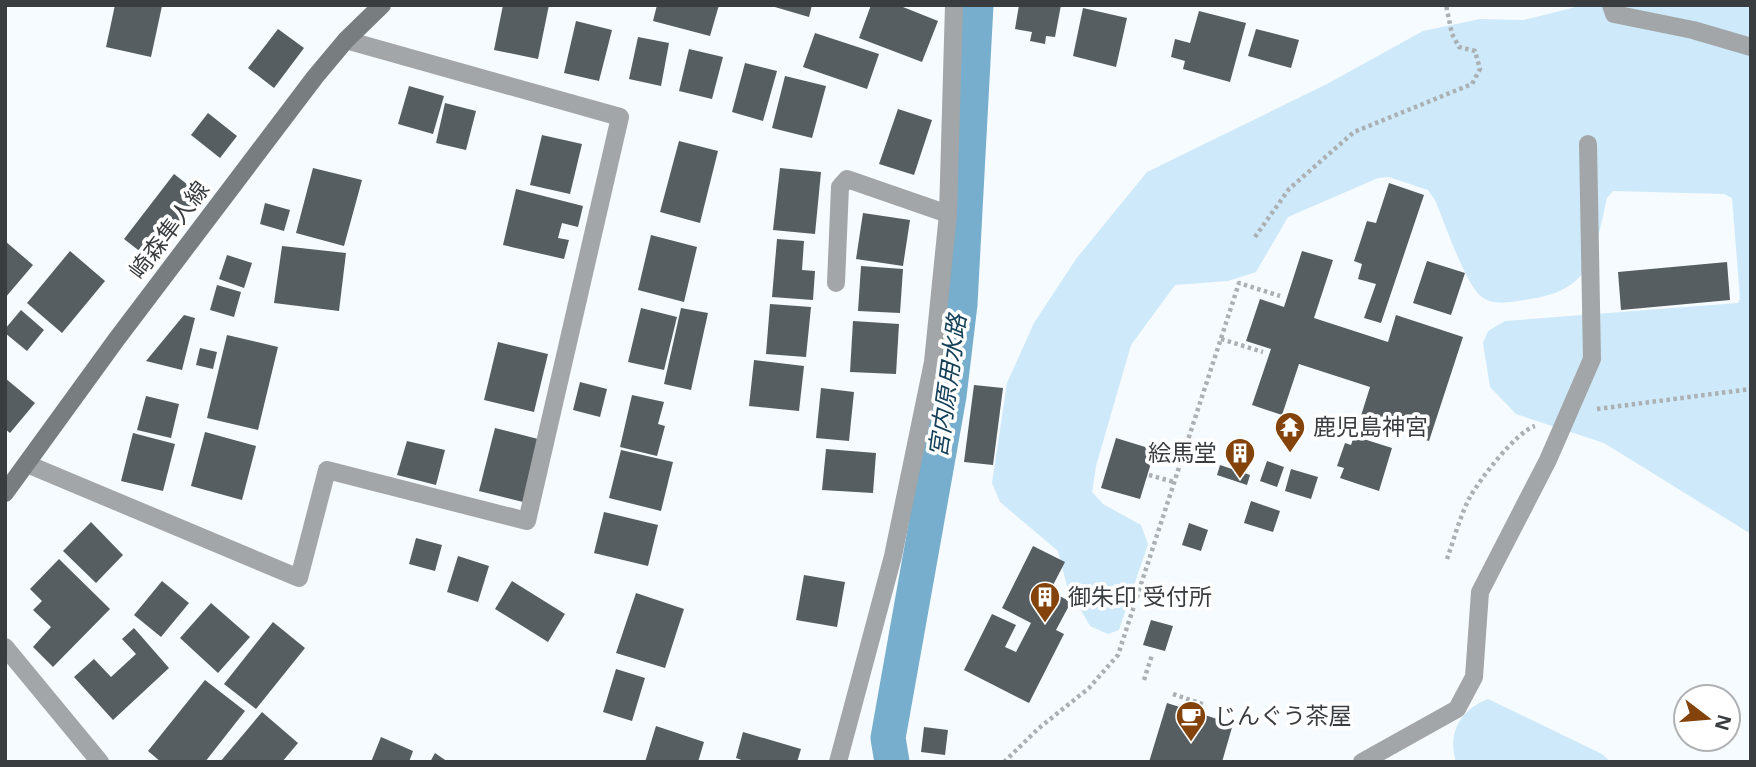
<svg xmlns="http://www.w3.org/2000/svg" width="1756" height="767" font-family="'Open Sans','Noto Sans JP',sans-serif">
<rect width="100%" height="100%" fill="#f6fbff"/>
<g fill="#cee9f9">
<path d="M1584,5H1751V534L1604,443L1516,414L1490,387L1483,343L1488,331L1505,321L1738,303L1740,299L1732,198L1724,194L1613,191L1607,198C1593,257 1594,291 1524,300C1511,302 1494,306 1482,297C1466,286 1444,221 1435,200L1428,190L1389,177L1378,178L1288,217L1256,272L1228,281L1175,285L1131,345L1096,466L1092,492L1103,504L1141,525L1148,544L1119,630L1108,634L1090,626L1067,586L1058,551L1000,502L992,483L1007,383L1034,323L1076,259L1147,172L1327,84L1423,31L1480,19L1524,20Z"/>
<path d="M1488,699L1602,754L1611,762H1456C1447,733 1460,710 1488,699Z"/>
</g>
<g fill="none" stroke-linecap="round" stroke-linejoin="round">
<path stroke="#77aecd" stroke-width="35" d="M892,762L888,738L949,396L960,304L976,5"/>
</g>
<g fill="#565e62">
<path d="M115,5L162,6L151,57L106,47Z"/>
<path d="M503,5H549L538,59L494,50Z"/>
<path d="M657,5H719L710,36L653,21Z"/>
<path d="M768,5H812L809,17Z"/>
<path d="M871,5H898L938,21L922,62L859,38Z"/>
<path d="M1019,5H1061L1055,37L1046,36L1045,44L1030,41L1032,32L1015,29Z"/>
<path d="M1083,8L1127,18L1116,67L1073,56Z"/>
<path d="M1199,11L1246,23L1230,82L1183,69L1185,61L1171,57L1175,39L1190,43Z"/>
<path d="M576,21L612,30L599,81L564,73Z"/>
<path d="M278,29L304,48L274,88L248,68Z"/>
<path d="M1256,29L1299,40L1291,68L1248,56Z"/>
<path d="M815,33L879,54L867,89L803,67Z"/>
<path d="M638,37L669,43L661,86L629,79Z"/>
<path d="M689,49L723,57L712,99L679,91Z"/>
<path d="M745,63L777,71L763,121L732,112Z"/>
<path d="M785,76L826,86L812,138L772,128Z"/>
<path d="M409,86L444,96L433,134L398,124Z"/>
<path d="M445,103L476,111L466,150L436,143Z"/>
<path d="M898,109L932,120L914,175L879,164Z"/>
<path d="M208,113L237,136L220,158L191,135Z"/>
<path d="M542,135L582,144L570,194L530,185Z"/>
<path d="M679,141L718,151L700,223L660,212Z"/>
<path d="M313,168L362,180L344,246L296,233Z"/>
<path d="M780,168L821,172L815,234L773,230Z"/>
<path d="M174,174L201,195L151,260L124,239Z"/>
<path d="M1389,183L1424,195L1381,323L1364,318L1376,284L1358,279L1362,264L1354,261L1367,221L1376,223Z"/>
<path d="M516,189L583,206L578,227L562,223L558,238L569,240L564,259L503,245Z"/>
<path d="M265,203L290,210L284,231L260,224Z"/>
<path d="M863,213L910,220L903,266L856,259Z"/>
<path d="M651,235L697,247L684,302L638,290Z"/>
<path d="M777,239L804,241L802,270L815,271L813,300L772,297Z"/>
<path d="M5,241L33,265L5,298Z"/>
<path d="M282,246L346,253L339,311L274,303Z"/>
<path d="M70,251L105,281L62,333L27,303Z"/>
<path d="M1302,251L1333,260L1314,318L1388,342L1396,315L1463,337L1429,441L1360,419L1370,387L1299,364L1282,415L1252,405L1271,349L1246,341L1260,299L1284,307Z"/>
<path d="M227,255L252,263L244,288L219,279Z"/>
<path d="M1427,261L1465,273L1451,315L1413,303Z"/>
<path d="M1727,262L1730,300L1621,310L1618,272Z"/>
<path d="M861,266L903,269L900,313L858,311Z"/>
<path d="M217,285L241,292L234,317L210,310Z"/>
<path d="M770,304L811,307L806,357L766,354Z"/>
<path d="M641,308L677,317L664,370L628,362Z"/>
<path d="M681,308L708,313L691,390L664,384Z"/>
<path d="M21,310L44,330L27,351L5,333V329Z"/>
<path d="M184,315L195,318L182,370L146,361Z"/>
<path d="M853,321L899,324L896,374L850,372Z"/>
<path d="M227,335L278,347L258,430L207,418Z"/>
<path d="M498,342L548,354L534,412L484,400Z"/>
<path d="M200,348L217,352L213,369L196,365Z"/>
<path d="M754,360L804,366L799,411L749,406Z"/>
<path d="M5,378L35,403L10,433L5,429Z"/>
<path d="M580,382L607,389L600,417L573,410Z"/>
<path d="M974,385L1003,388L993,465L964,462Z"/>
<path d="M821,388L854,392L849,441L816,438Z"/>
<path d="M632,395L664,402L658,424L665,426L657,456L620,447Z"/>
<path d="M146,396L179,404L171,438L137,430Z"/>
<path d="M495,428L538,439L523,502L479,491Z"/>
<path d="M205,432L256,446L242,500L191,486Z"/>
<path d="M133,433L175,444L163,491L121,481Z"/>
<path d="M1354,436L1392,448L1379,491L1340,478L1344,468L1337,466L1345,443L1351,445Z"/>
<path d="M1116,438L1155,450L1140,499L1101,488Z"/>
<path d="M407,441L445,450L436,485L397,475Z"/>
<path d="M826,449L876,453L873,493L822,490Z"/>
<path d="M621,450L673,462L661,511L609,498Z"/>
<path d="M1267,461L1284,467L1277,487L1260,481Z"/>
<path d="M1220,465L1250,475L1247,485L1217,475Z"/>
<path d="M1291,469L1318,477L1311,499L1285,491Z"/>
<path d="M1251,501L1280,511L1273,532L1244,523Z"/>
<path d="M604,512L658,525L648,566L594,553Z"/>
<path d="M91,522L123,555L96,583L63,551Z"/>
<path d="M1189,523L1208,530L1201,551L1182,545Z"/>
<path d="M416,538L442,545L435,571L409,564Z"/>
<path d="M1033,546L1065,562L1050,591L1071,602L1056,630L1064,634L1029,703L964,670L992,614L1016,625L1005,647L1016,652L1031,623L1002,608Z"/>
<path d="M458,556L489,566L478,602L447,592Z"/>
<path d="M59,559L110,609L53,667L33,647L51,627L33,610L42,601L30,589Z"/>
<path d="M804,575L845,582L837,627L796,620Z"/>
<path d="M162,581L189,603L161,637L134,615Z"/>
<path d="M512,581L565,614L548,642L495,609Z"/>
<path d="M636,593L684,609L665,668L616,653Z"/>
<path d="M211,603L250,637L218,673L180,638Z"/>
<path d="M1151,620L1173,626L1165,651L1143,645Z"/>
<path d="M273,622L305,648L256,709L224,684Z"/>
<path d="M134,628L169,668L113,720L74,677L94,659L111,677L136,654L122,639Z"/>
<path d="M616,669L645,678L632,721L603,712Z"/>
<path d="M205,680L245,711L205,762H161L148,751Z"/>
<path d="M1167,703L1233,724L1222,762H1149Z"/>
<path d="M262,712L298,743L282,762H220Z"/>
<path d="M656,726L704,742L698,762H645Z"/>
<path d="M924,727L948,730L945,755L921,752Z"/>
<path d="M743,732L801,749L797,762H747L736,758Z"/>
<path d="M381,737L413,751L409,762H371Z"/>
<path d="M435,753L448,762H430Z"/>
</g>
<g fill="none" stroke-linecap="round" stroke-linejoin="round">
<g stroke="#abb0b3" stroke-width="4.5" stroke-dasharray="3.5 3.5" stroke-linecap="butt">
<path d="M1255,237L1289,189L1354,132L1472,84L1480,69L1475,51L1459,47L1452,34L1446,5"/>
<path d="M1221,339L1263,352"/>
<path d="M1597,409L1751,389"/>
<path d="M1149,475L1174,482"/>
<path d="M1447,559C1454,539 1460,516 1470,497C1480,479 1516,432 1535,426"/>
<path d="M1144,680L1152,655"/>
<path d="M1173,694L1205,705"/>
<path d="M1004,762L1039,728L1089,688L1118,655L1239,283L1280,296"/>
</g>
<g stroke="#a2a6a8" stroke-width="18">
<path d="M1611,5L1614,14L1693,30L1751,47"/>
<path d="M1362,762L1457,709L1474,677L1480,592L1548,460L1592,359L1588,144"/>
</g>
<g stroke="#a2a6a8" stroke-width="18">
<path d="M836,283L840,187L847,179L948,214"/>
<path d="M27,464L299,578L327,470L527,521L620,117L346,40"/>
<path d="M5,647L100,762"/>
<path d="M838,762L893,556L933,362L948,214L954,5"/>
</g>
<path stroke="#787d80" stroke-width="18" d="M5,493L116,340L315,77L346,40L382,5"/>
</g>
<defs>
<g id="temple-pin" transform="scale(1.575)"><path d="M0 17L-7.5 6A9.5 9.5 0 1 1 7.5 6Z" fill="#83430b" stroke="#fff"/><path d="M0-6L5-2H3V0L6.5 2.5H4V6H1.5V3h-3V6H-4V2.5H-6.5L-3 0V-2H-5Z" fill="#fff"/></g>
<g id="building-pin" transform="scale(1.575)"><path d="M0 17L-7.5 6A9.5 9.5 0 1 1 7.5 6Z" fill="#83430b" stroke="#fff"/><path d="M-4-6H4V6H1V3H-1V6H-4ZM-2.5-4.3h1.7v1.8h-1.7ZM.8-4.3h1.7v1.8H.8ZM-2.5-1h1.7V.8h-1.7ZM.8-1h1.7V.8H.8Z" fill="#fff"/></g>
<g id="cafe-pin" transform="scale(1.575)"><path d="M0 17L-7.5 6A9.5 9.5 0 1 1 7.5 6Z" fill="#83430b" stroke="#fff"/><path d="M-5.5-4.5H6V0H3Q3 3.5 0 3.5H-2.5Q-5.5 3.5-5.5 0ZM3-3.2v2h1.7v-2ZM-6 4.5H4V6H-6Z" fill="#fff"/></g>
</defs>
<g fill-rule="evenodd">
<use href="#temple-pin" x="1290" y="427"/>
<use href="#building-pin" x="1240" y="453"/>
<use href="#building-pin" x="1045" y="597"/>
<use href="#cafe-pin" x="1191" y="716"/>
</g>
<g text-anchor="middle" stroke-width="7" stroke-linejoin="round" paint-order="stroke">
<g font-size="23" fill="#393d3f" stroke="#fff">
<text transform="translate(169 230) rotate(-53)" y="8">崎森隼人線</text>
</g>
<g font-size="23" fill="#393d3f" stroke="#fff" text-anchor="start">
<text x="1313" y="435">鹿児島神宮</text>
<text x="1217" y="461" text-anchor="end">絵馬堂</text>
<text x="1068" y="605">御朱印 受付所</text>
<text x="1214" y="724">じんぐう茶屋</text>
</g>
<g font-size="24" font-style="italic" fill="#144158" stroke="#fff">
<text transform="translate(948 386) rotate(-82)" y="8">宮内原用水路</text>
</g>
</g>
<rect width="1756" height="767" fill="none" stroke="#393d3f" stroke-width="14"/>
<g transform="translate(1707 718) rotate(106)"><circle r="33" fill="#ffffff" stroke="#b0b1b2" stroke-width="2"/>
<path d="M0-5L12 26L0 18L-12 26Z" fill="#83430b"/>
<text y="-10" font-size="19" font-weight="bold" text-anchor="middle" fill="#393d3f">N</text>
</g>
</svg>
